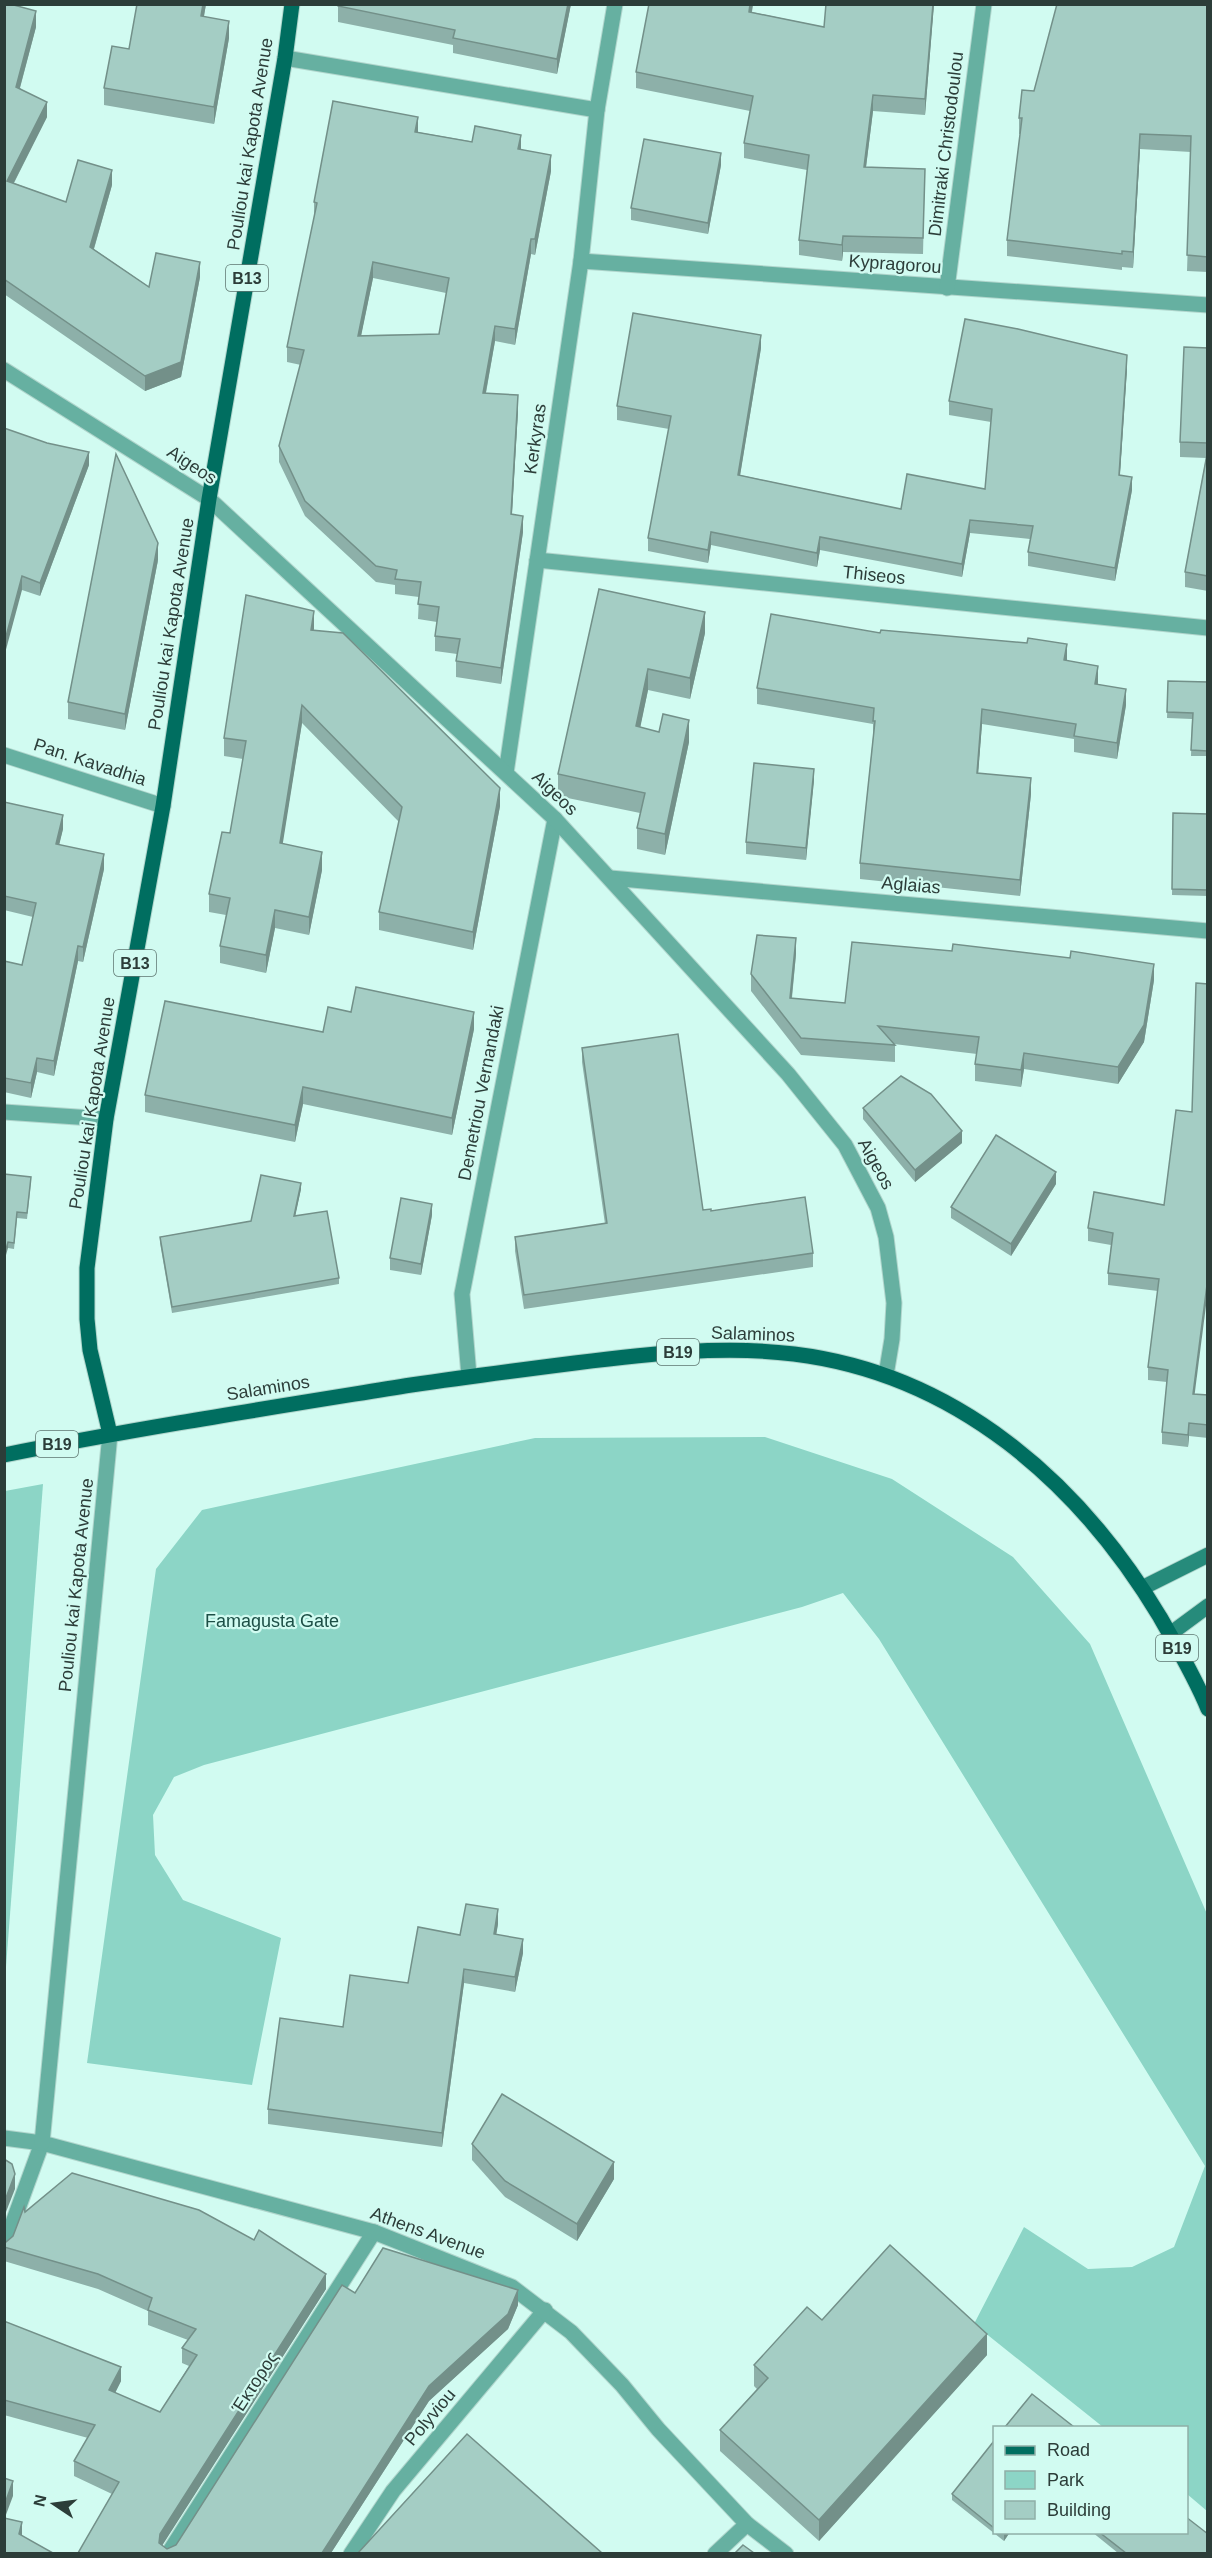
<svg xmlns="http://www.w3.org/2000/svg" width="1212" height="2558" font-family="Helvetica,sans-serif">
<rect width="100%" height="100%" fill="#d1fbf1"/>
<g fill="#8cd5c6">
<path d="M765,1437L892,1479L1013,1557L1090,1644L1207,1914V2511L1187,2494L1186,2428L1103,2427L974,2324L1024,2227L1088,2269L1132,2267L1174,2247L1205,2166L879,1639L843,1593L802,1607L204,1765L174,1777L153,1815L155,1855L183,1900L281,1938L252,2085L87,2063L156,1569L202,1510L535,1438Z"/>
<path d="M43,1484L5,1980V1491Z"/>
</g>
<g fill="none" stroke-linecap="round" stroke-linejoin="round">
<g stroke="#b0d5cc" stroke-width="17">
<g id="minor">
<path d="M285,58L597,110"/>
<path d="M581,261L1208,305"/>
<path d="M947,288L984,4"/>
<path d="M537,560L1208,628"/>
<path d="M4,755L163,806"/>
<path d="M506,773L581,261L597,110L615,4"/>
<path d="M610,878L1208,931"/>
<path d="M4,1112L106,1119"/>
<path d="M469,1376L462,1294L555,819"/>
<path d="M4,2247L42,2143"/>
<path d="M168,2554L374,2232"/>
<path d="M351,2554L393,2491L545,2310"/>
<path d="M715,2554L747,2524"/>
</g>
</g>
<g stroke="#b0d5cc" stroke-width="17">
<g id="tertiary">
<path d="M4,370L209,499L555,819L788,1074L845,1145L878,1208L886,1237L894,1303L892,1339L886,1375"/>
<path d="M4,2138L42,2143L374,2232L512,2287L571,2332L622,2385L658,2429L747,2524L786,2554"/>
<path d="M42,2143L110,1434"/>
</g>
</g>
<g stroke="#b0d5cc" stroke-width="17">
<g id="secondary">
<path d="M1142,1588L1208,1555"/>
<path d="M1170,1634L1208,1606"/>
</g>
</g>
<g stroke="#b0d5cc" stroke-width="17">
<g id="primary">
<path d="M110,1434L90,1350L87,1319V1268L106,1119L163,806L209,499L285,58L292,4"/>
<path d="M4,1455C139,1428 275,1407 411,1385C466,1377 520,1370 575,1363C647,1354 722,1345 794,1354C956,1374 1079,1482 1160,1617C1177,1647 1195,1677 1208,1709"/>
</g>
</g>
<use href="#minor" stroke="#66b0a1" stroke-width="15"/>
<use href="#tertiary" stroke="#66b0a1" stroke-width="15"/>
<use href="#secondary" stroke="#268b7b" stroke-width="15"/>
<use href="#primary" stroke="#006e60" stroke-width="15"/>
</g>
<g fill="#8db0a9" fill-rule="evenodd">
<path d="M4,4L36,27L20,88L47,117L14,183L66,202L112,185L94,249L149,287L200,277L181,377L145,391L4,294Z"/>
<path d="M206,4L204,16L229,38L214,124L104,105V88Z"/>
<path d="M338,4H571L557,74L453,53V45L338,22Z"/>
<path d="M649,4H753L752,12L824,27L934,4L925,115L873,111L866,167L925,169L923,254L843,252L842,261L799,255V240L807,170L744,158V143L750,111L636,88V72Z"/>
<path d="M1208,4V272L1187,271L1191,152L1140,149L1133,268L1122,267V270L1007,256V240L1020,134H1019V118L1034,91Z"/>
<path d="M418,132L521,150L551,171L535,255L531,254L515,345L495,341L486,393L518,411L512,514L523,532L501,684L456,677V661L457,654L435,651V636L437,622L418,619L419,597L395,594V585L376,582L305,516L279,462V446L301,365L287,362V347L314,218V202ZM373,278L446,293L439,334L361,335Z"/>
<path d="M721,165L708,234L631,220V208Z"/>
<path d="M761,348L740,475L901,509L985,489L991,422L949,415V401L1127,369L1120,475L1132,490L1115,581L1028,566V552L1030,539L970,533L962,577L820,550L817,567L711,545L708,563L648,551V538L669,429L617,420V406Z"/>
<path d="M1208,348V591L1185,587V572L1206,458L1180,457V442Z"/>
<path d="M4,428L89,465L40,596L22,590Z"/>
<path d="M158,560L125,730L68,719V702Z"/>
<path d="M599,589L705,633L690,699L648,690L640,727L689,742L665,855L637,849V828L640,813L558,796V774Z"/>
<path d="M314,630L500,806L473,950L379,930V912L399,822L302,723L282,844L322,870L309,935L275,928L266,973L220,963V946L226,915L209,912V894L230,833L243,759L224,756V738Z"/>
<path d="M880,633L1067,661L1098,682V684L1126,705L1117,759L1074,752V739L982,724L978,773L1031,794L1020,896L860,879V863L873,737V724L757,704V688Z"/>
<path d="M1168,681L1208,682V756H1191L1192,719L1167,718Z"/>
<path d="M814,780L806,860L746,854V842Z"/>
<path d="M4,802L63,829L59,844L104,869L83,962L78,961L54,1076L37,1072L31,1098L4,1092V961L22,965L33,917L4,910Z"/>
<path d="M1173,813L1208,814V896L1172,895Z"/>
<path d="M796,954L792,998L845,1003L1154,980L1144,1042L1118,1084L1024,1069L1021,1087L975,1081V1064L977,1054L894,1044L895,1045V1062L801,1055L751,991V974Z"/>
<path d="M351,1012L474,1029L452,1135L303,1104L295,1142L145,1112V1095L323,1032Z"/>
<path d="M582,1048L703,1210L813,1253V1267L524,1309L515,1251V1237L605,1224L582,1062Z"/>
<path d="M863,1108L962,1143L915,1182L863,1119Z"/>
<path d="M4,1174L31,1182L27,1219L17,1218L14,1249L8,1248Z"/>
<path d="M1056,1184L1011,1256L951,1218V1207Z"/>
<path d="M301,1189L295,1216L339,1278V1284L172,1313L160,1243V1237L251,1221Z"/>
<path d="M1164,1205L1194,1394L1208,1395V1438L1189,1436L1188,1447L1162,1444V1432L1167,1382L1148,1380V1367L1158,1291L1108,1285V1273L1111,1245L1088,1241V1228Z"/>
<path d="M432,1215L421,1275L390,1270V1258Z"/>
<path d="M498,1924L496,1934L523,1953L515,1992L464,1983L442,2147L268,2124V2109L343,2027L408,1983L460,1935Z"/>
<path d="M472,2144L614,2179L577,2241L505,2197L472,2160Z"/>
<path d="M25,2212L326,2289L162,2545L167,2549L176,2545L355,2293L518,2305L508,2329L429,2401L331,2553H78L112,2494L74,2476V2461L88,2438L4,2415V2321L121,2381L115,2393L160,2412L189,2366L182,2363V2348L188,2340L148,2325V2311L98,2289L4,2261V2242H6L13,2236Z"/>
<path d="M822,2320L987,2355L819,2541L720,2451V2430L757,2389L754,2386V2365Z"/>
<path d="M994,2441V2532H1010L1004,2541L952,2500V2494Z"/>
<path d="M1092,2532H1186L1208,2553H1118Z"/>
</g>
<g fill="#739089">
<path d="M203,4H206L201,33V16Z"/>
<path d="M568,4H571L557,74V59Z"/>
<path d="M750,4H753L749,28V12Z"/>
<path d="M933,4H934L925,115V99Z"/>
<path d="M36,11V27L16,102V87Z"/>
<path d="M229,21V38L214,124V107Z"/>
<path d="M873,95V111L864,183V167Z"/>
<path d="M47,102V117L7,196V181Z"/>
<path d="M418,117V132L415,147V132Z"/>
<path d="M1140,134V149L1133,268V252Z"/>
<path d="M521,135V150L518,149Z"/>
<path d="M721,153V165L708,234V223Z"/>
<path d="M551,155V171L535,255V239Z"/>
<path d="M112,170V185L90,262V247Z"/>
<path d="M843,236V252L842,261V245Z"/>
<path d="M531,239V254L515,345V329Z"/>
<path d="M200,262V277L181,377L145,391V376Z"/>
<path d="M373,262V278L358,351V336Z"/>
<path d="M495,326V341L483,408V393Z"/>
<path d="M761,335V348L738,488V475Z"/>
<path d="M1127,355V369L1119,488V475Z"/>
<path d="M518,395V411L511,530V514Z"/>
<path d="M89,452V465L40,596V583Z"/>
<path d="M1132,477V490L1115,581V568Z"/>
<path d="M523,516V532L501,684V668Z"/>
<path d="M970,520V533L962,577V564Z"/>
<path d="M711,532V545L708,563V550Z"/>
<path d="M820,537V550L817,567V553Z"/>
<path d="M158,543V560L125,730V714Z"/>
<path d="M22,576V590L4,657V644Z"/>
<path d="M314,611V629L311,648V630Z"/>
<path d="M705,612V633L690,699V678Z"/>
<path d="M1067,644V660L1064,676V660Z"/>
<path d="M1098,666V682L1095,700V684Z"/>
<path d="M648,669V690L636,748V726Z"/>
<path d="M1126,689V705L1117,759V743Z"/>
<path d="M302,705V723L280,861V843Z"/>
<path d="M982,709V724L977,789V773Z"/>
<path d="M689,720V742L665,855V834Z"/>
<path d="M814,769V780L806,860V848Z"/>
<path d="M1031,778V794L1020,896V880Z"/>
<path d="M500,788V806L473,950V932Z"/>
<path d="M63,815V829L56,858V844Z"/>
<path d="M322,852V870L309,935V917Z"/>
<path d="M104,854V869L83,962V947Z"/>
<path d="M275,910V928L266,973V955Z"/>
<path d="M796,938V954L790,1014V998Z"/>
<path d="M78,946V961L54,1076V1061Z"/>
<path d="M1154,964V980L1144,1042L1118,1084V1067Z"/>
<path d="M474,1012V1029L452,1135V1118Z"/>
<path d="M1024,1053V1069L1021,1087V1070Z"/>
<path d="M37,1058V1072L31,1098V1083Z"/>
<path d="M303,1087V1104L295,1142V1125Z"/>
<path d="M962,1131V1143L915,1182V1170Z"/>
<path d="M1056,1172V1184L1011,1256V1244Z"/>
<path d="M301,1183V1189L294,1222V1216Z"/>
<path d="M432,1204V1215L421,1275V1264Z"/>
<path d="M8,1242V1248L4,1262V1256Z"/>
<path d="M1208,1277V1290L1193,1407V1394Z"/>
<path d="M1189,1423V1436L1188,1447V1435Z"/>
<path d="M498,1909V1924L494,1948V1934Z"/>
<path d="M523,1939V1953L515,1992V1977Z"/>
<path d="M464,1969V1983L442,2147V2133Z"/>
<path d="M614,2162V2179L577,2241V2224Z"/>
<path d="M15,2174V2189L4,2217V2203Z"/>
<path d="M326,2274V2289L160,2549L159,2553L160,2534Z"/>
<path d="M518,2290V2305L508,2329L429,2401L331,2553H322L429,2386Z"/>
<path d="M987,2334V2355L819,2541V2520Z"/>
<path d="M121,2367V2381L109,2405V2390Z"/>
<path d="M13,2481V2496L4,2520V2506Z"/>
<path d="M22,2522V2537L19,2534Z"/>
<path d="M1006,2532H1010L1004,2541V2535Z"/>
</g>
<g fill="#a4cdc4" stroke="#739089" stroke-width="1.5" fill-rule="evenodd">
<path d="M4,4H10L36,11L16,87L47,102L7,181L66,202L78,160L112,170L90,247L149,287L156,253L200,262L181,362L145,376L4,279Z"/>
<path d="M137,4H203L201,16L229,21L214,107L104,88L112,46L129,49Z"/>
<path d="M338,4H568L557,59L453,38L455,30L338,6Z"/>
<path d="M649,4H750L749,12L824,27L826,4H933L925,99L873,95L864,167L925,169L923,238L843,236L842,245L799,240L809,155L744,143L753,96L636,72Z"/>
<path d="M1057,4H1208V257L1187,255L1191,136L1140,134L1133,252L1122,251V254L1007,240L1022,118H1019L1022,90L1034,91Z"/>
<path d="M333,101L418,117L415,132L472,142L475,126L521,135L518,149L551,155L535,239H531L515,329L495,326L483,393L518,395L511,514L523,516L501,668L456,661L460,639L435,636L439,607L418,604L421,582L395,579L397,570L376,566L305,501L279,446L304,350L287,347L317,203L314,202ZM373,262L449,278L439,334L358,336Z"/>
<path d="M644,139L721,153L708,223L631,208Z"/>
<path d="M633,313L761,335L738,475L901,509L907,474L985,489L992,409L949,401L965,319L1018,329L1127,355L1119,475L1132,477L1115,568L1028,552L1033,526L970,520L962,564L820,537L817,553L711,532L708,550L648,538L671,416L617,406Z"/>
<path d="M1184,347L1208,348V443L1180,442Z"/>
<path d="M4,428L47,443L89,452L40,583L22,576L4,644Z"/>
<path d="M1208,449V576L1185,572Z"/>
<path d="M116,454L158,543L125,714L68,702Z"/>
<path d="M599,589L705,612L690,678L648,669L636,726L659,732L663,714L689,720L665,834L637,828L645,793L558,774Z"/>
<path d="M246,595L314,611L311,630L343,633L500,788L473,932L379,912L402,807L302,705L280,843L322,852L309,917L275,910L266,955L220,946L230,898L209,894L222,832L230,833L246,741L224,738Z"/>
<path d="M771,614L880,633L881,630L1027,643L1028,638L1067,644L1064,660L1098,666L1095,684L1126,689L1117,743L1074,736L1076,724L982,709L977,773L1031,778L1020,880L860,863L875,721H873L874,708L757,688Z"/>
<path d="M1168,681L1208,682V751L1191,750L1193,713L1167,712Z"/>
<path d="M754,763L814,769L806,848L746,842Z"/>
<path d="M4,802L63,815L56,844L104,854L83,947L78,946L54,1061L37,1058L31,1083L4,1078V961L22,965L36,903L4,896Z"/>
<path d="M1173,813L1208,814V890L1172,889Z"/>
<path d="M757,935L796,938L790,998L845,1003L852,942L952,951L953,944L1070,958L1071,951L1154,964L1144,1025L1118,1067L1024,1053L1021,1070L975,1064L979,1037L878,1026L895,1045L801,1038L751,974Z"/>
<path d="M1196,983L1208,984V1277L1193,1394L1208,1395V1425L1189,1423L1188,1435L1162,1432L1168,1370L1148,1367L1159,1279L1108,1273L1113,1233L1088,1228L1094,1192L1164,1205L1176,1110L1192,1112Z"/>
<path d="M356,987L474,1012L452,1118L303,1087L295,1125L145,1095L165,1001L323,1032L328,1007L351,1012Z"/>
<path d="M678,1034L703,1210L711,1209V1211L805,1197L813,1253L524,1295L515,1237L607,1223L582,1048Z"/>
<path d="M901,1076L931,1094L962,1131L915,1170L863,1108Z"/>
<path d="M996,1135L1056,1172L1011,1244L951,1207Z"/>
<path d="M4,1174L31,1177L27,1213L17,1212L14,1243L8,1242L4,1256Z"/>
<path d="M261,1175L301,1183L294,1216L327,1211L339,1278L172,1307L160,1237L251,1221Z"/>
<path d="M401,1198L432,1204L421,1264L390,1258Z"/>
<path d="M466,1904L498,1909L494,1934L523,1939L515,1977L464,1969L442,2133L268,2109L280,2018L343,2027L350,1975L408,1983L418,1927L460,1935Z"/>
<path d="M502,2094L614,2162L577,2224L505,2181L472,2144Z"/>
<path d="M4,2159L12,2164L15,2174L4,2203Z"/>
<path d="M72,2173L199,2210L254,2240L259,2230L326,2274L160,2534L159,2543L167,2549L176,2545L342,2285L355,2293L383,2248L518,2290L508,2314L429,2386L322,2553H78L119,2482L74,2461L95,2425L4,2400V2321L121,2367L109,2390L160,2412L197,2355L182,2348L196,2329L148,2310L152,2298L98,2274L4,2247V2242H6L13,2236L24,2207L25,2212Z"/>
<path d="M890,2245L987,2334L819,2520L720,2430L768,2378L754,2365L807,2307L822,2320Z"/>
<path d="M1032,2394L1074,2427H1005Z"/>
<path d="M467,2434L602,2553H358Z"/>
<path d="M994,2441V2528L952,2494Z"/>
<path d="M4,2478L13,2481L4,2506Z"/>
<path d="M1186,2517L1208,2534V2553H1126L1099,2532H1186Z"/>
<path d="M4,2518L22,2522L19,2534L53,2553H4Z"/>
<path d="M743,2545L754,2553H735Z"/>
</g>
<g text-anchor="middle" stroke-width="4.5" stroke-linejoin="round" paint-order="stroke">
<g fill="#d1fbf1" stroke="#5e7670" stroke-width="1.5">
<rect x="226" y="265" width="42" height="26" rx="4.5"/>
<rect x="114" y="950" width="42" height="26" rx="4.5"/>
<rect x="657" y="1339" width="42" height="26" rx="4.5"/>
<rect x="36" y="1431" width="42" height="26" rx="4.5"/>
<rect x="1156" y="1635" width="42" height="26" rx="4.5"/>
</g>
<g font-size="16" font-weight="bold" fill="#2c3d39">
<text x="247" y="284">B13</text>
<text x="135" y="969">B13</text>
<text x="678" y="1358">B19</text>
<text x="57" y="1450">B19</text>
<text x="1177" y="1654">B19</text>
</g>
<g font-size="18" fill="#2c3d39" stroke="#d1fbf1">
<text transform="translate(250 144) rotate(-81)" y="6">Pouliou kai Kapota Avenue</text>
<text transform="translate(946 144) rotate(-83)" y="6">Dimitraki Christodoulou</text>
<text transform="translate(895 264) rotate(4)" y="6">Kypragorou</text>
<text transform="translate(535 439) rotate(-82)" y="6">Kerkyras</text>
<text transform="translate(192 465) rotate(33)" y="6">Aigeos</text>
<text transform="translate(874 575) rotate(6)" y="6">Thiseos</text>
<text transform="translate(171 624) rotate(-81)" y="6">Pouliou kai Kapota Avenue</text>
<text transform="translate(90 762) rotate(18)" y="6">Pan. Kavadhia</text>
<text transform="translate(555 793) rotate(44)" y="6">Aigeos</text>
<text transform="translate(911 885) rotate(5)" y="6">Aglaias</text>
<text transform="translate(481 1093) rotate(-79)" y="6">Demetriou Vernandaki</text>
<text transform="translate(92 1103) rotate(-81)" y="6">Pouliou kai Kapota Avenue</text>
<text transform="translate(876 1164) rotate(61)" y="6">Aigeos</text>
<text transform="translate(753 1334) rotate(2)" y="6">Salaminos</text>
<text transform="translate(268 1388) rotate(-9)" y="6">Salaminos</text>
<text transform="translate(76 1585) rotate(-84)" y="6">Pouliou kai Kapota Avenue</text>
<text transform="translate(428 2233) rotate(20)" y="6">Athens Avenue</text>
<text transform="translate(255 2382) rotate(-57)" y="6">Έκτορος</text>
<text transform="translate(430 2417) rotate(-50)" y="6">Polyviou</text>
</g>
<g font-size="18" fill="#1c4f46" stroke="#d1fbf1">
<text x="272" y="1627">Famagusta Gate</text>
</g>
</g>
<rect width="1212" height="2558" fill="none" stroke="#2c3d39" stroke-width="12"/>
<rect x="993" y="2426" width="195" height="108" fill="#d1fbf1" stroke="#8fafa7" stroke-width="1.5"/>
<rect x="1005" y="2446" width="30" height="9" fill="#006e60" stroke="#8fafa7" stroke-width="1.5"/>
<text x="1047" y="2456" font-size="18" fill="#2c3d39">Road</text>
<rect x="1005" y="2471" width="30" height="18" fill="#8cd5c6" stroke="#8fafa7" stroke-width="1.5"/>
<text x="1047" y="2486" font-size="18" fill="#2c3d39">Park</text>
<rect x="1005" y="2501" width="30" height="18" fill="#a4cdc4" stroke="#8fafa7" stroke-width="1.5"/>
<text x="1047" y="2516" font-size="18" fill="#2c3d39">Building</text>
<g transform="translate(54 2504) rotate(283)" stroke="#d1fbf1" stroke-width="4.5" paint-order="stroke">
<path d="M0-4.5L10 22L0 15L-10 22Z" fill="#2c3d39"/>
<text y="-9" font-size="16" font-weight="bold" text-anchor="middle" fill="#2c3d39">N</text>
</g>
</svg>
